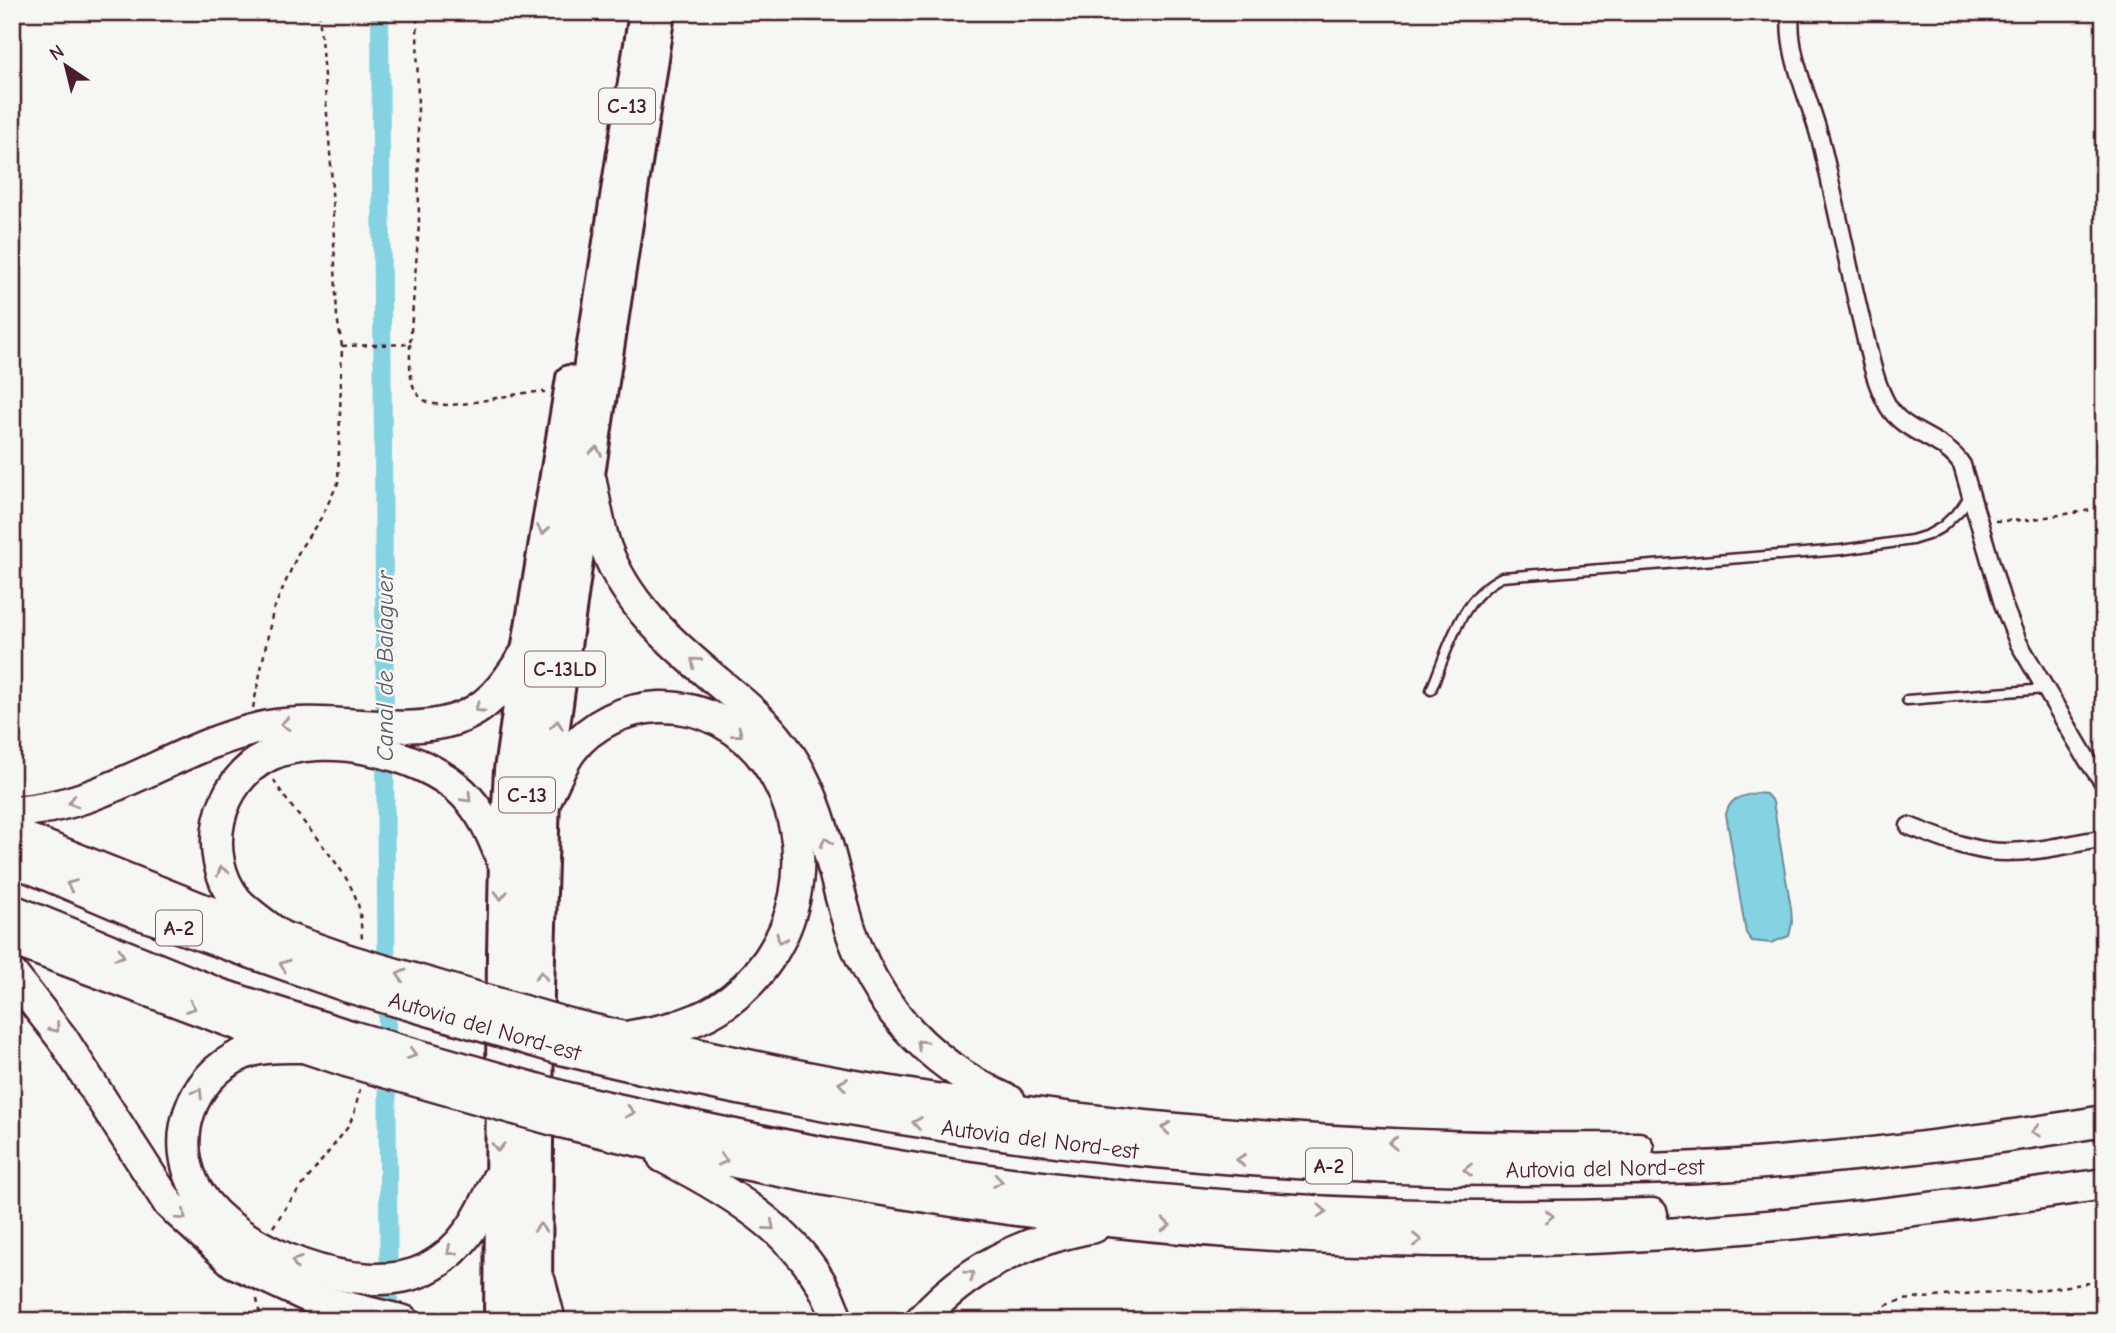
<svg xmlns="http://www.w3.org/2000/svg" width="2116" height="1333" font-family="'Comic Neue',sans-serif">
<rect width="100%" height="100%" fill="#f6f6f2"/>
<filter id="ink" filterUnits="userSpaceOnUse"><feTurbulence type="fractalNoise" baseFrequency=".0143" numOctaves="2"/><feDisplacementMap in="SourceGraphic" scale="14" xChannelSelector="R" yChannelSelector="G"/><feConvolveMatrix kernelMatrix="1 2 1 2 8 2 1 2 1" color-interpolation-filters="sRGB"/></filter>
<g filter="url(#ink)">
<path fill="#84d2e2" stroke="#6d8a99" stroke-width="2" d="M1756,793L1766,794L1773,802L1791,908L1792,923L1789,936L1771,943L1752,941L1746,933L1726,814C1730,798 1741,796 1756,793Z"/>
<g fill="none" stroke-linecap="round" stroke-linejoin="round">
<path stroke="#84d2e2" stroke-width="18" d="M380,12L389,1321"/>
<g stroke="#4a1f2b" stroke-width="13">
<g id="lane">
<path d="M1431,690C1448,650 1460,597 1502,577L1841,550L1912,540L1928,535L1942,527L1961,509L1970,495"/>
<path d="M1907,700L2045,689"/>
</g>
</g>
<g stroke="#4a1f2b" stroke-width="21">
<g id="street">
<path d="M1791,12C1786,56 1811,100 1821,142C1835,200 1847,260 1861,319C1868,347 1873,380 1888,406C1904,434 1944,437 1962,465L2003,604L2018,642L2088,761L2104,783"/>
<path d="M1909,826C1935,836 1961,847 1989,851C2026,855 2067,845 2104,838"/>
</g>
</g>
<g stroke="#4a1f2b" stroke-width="30">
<g id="primary">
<path d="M539,1299L541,989L547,798L591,481L662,12"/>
<path d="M497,1321L500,953L502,860L507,770L523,657L569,378"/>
<path d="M521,1321L518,1152L520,934L522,866L529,764L562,523L642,12"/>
</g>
</g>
<g stroke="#4a1f2b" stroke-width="35">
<g id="highway">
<path d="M591,481C595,503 599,527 606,548C626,603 669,641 713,678C742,702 771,725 791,757C821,803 830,860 845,912C869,1001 927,1064 1010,1101"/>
<path d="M547,798C554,782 561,765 571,751C591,724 626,708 659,707C703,706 742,727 767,763C824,844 801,956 717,1009C691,1025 661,1031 631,1036"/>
<path d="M12,812C110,807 176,744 269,726C329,715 399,737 454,720C487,710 505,685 523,657"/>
<path d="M12,833L202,909L348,960"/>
<path d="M12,860L135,912L349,987"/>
<path d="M12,910L219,994L347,1035"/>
<path d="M283,938C268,926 250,915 237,901C200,855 216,780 270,755C324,731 420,752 462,792C482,811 492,834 502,860"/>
<path d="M12,940L264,1034L346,1061"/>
<path d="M12,974L62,1038L169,1204L233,1262L313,1299L404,1321"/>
<path d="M561,1022C655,1045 749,1067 844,1084C1105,1130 1373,1151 1638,1148"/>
<path d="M300,1047C281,1047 261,1046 243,1054C189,1077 168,1142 198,1192C233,1251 363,1301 426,1269C464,1250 481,1215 497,1179"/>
<path d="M561,1049C876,1127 1196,1170 1520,1170C1614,1170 1708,1169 1801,1160C1902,1151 2004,1138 2104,1121"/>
<path d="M564,1097C677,1123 789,1148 904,1167C1150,1208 1403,1222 1652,1214"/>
<path d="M561,1122C846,1194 1141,1237 1434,1241C1659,1243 1882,1217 2104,1184"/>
<path d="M663,1157C732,1192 815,1241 837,1321"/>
<path d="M540,1282L550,1321"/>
<path d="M920,1321C967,1268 1025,1240 1094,1227"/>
</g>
</g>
<g stroke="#4a1f2b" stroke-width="2.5" stroke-dasharray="5 5" stroke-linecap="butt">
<path d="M410,344C410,358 409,376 414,388C418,397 426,403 435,404C466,409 510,391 545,392"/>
<path d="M342,346L410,344L419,224L417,12"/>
<path d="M1995,521L2028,520L2104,508"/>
<path d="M253,708L273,611L300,549L321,518L338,483L342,346L337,317L331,165L319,12"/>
<path d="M274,780C296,820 342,859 357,901C361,913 361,926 362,939"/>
<path d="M273,1227L288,1204L348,1127L354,1114L360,1089"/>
<path d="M257,1299L261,1321"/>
<path d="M1873,1321L1887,1305L1903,1300L1975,1293L2032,1291L2104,1281"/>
</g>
<use href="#lane" stroke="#f6f6f2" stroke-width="8"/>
<use href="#street" stroke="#f6f6f2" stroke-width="16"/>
<use href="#primary" stroke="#f6f6f2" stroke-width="24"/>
<use href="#highway" stroke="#f6f6f2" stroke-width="30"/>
<g stroke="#4a1f2b" stroke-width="35" stroke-linecap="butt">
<g id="highway-bridge">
<path d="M348,960L561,1022"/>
<path d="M349,987L561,1049"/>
<path d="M347,1035L564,1097"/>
<path d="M346,1061L561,1122"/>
</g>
</g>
<use href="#highway-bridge" stroke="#f6f6f2" stroke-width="30"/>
</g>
<defs><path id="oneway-chevron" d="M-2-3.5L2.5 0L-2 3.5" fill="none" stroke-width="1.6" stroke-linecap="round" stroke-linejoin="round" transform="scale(1.75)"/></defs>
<g stroke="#a99598">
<use href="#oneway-chevron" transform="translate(596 451) rotate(-81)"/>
<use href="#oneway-chevron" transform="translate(543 530) rotate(99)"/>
<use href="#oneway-chevron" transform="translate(695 662) rotate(-140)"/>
<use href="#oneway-chevron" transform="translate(479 708) rotate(147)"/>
<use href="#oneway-chevron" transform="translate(285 724) rotate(173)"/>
<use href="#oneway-chevron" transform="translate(557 725) rotate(-82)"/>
<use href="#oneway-chevron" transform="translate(738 733) rotate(38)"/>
<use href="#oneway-chevron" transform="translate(467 798) rotate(46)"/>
<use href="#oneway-chevron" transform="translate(73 802) rotate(165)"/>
<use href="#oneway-chevron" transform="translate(826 842) rotate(-106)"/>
<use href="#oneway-chevron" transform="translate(222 871) rotate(-108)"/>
<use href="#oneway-chevron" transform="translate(71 885) rotate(-158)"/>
<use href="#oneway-chevron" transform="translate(501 895) rotate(91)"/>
<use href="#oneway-chevron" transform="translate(781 939) rotate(116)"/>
<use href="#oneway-chevron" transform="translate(120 955) rotate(22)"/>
<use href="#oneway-chevron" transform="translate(284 965) rotate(-161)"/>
<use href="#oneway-chevron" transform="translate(401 975) rotate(-164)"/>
<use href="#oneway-chevron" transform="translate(541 976) rotate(-88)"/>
<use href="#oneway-chevron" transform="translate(191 1007) rotate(21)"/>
<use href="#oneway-chevron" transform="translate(55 1028) rotate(52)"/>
<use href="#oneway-chevron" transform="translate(921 1044) rotate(-135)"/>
<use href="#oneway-chevron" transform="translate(412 1054) rotate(17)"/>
<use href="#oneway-chevron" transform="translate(843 1084) rotate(-170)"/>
<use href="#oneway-chevron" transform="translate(198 1093) rotate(-58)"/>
<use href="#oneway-chevron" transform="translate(630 1112) rotate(13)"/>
<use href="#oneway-chevron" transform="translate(917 1123) rotate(-171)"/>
<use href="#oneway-chevron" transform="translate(1166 1128) rotate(-175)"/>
<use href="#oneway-chevron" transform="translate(2036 1131) rotate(172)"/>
<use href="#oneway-chevron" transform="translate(1393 1143) rotate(-178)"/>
<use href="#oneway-chevron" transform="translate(498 1147) rotate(91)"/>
<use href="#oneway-chevron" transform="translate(723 1160) rotate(12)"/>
<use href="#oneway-chevron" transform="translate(1241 1160) rotate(-175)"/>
<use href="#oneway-chevron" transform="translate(1468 1170) rotate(-180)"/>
<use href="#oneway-chevron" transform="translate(998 1181) rotate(8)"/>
<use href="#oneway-chevron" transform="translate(1322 1211) rotate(3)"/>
<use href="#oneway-chevron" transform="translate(182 1216) rotate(42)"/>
<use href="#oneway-chevron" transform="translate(1549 1216)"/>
<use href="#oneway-chevron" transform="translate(1166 1225) rotate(4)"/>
<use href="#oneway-chevron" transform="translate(770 1226) rotate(40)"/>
<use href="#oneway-chevron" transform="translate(540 1228) rotate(-90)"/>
<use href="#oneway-chevron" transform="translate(1417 1240) rotate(1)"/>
<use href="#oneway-chevron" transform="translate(451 1251) rotate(138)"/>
<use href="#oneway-chevron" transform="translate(296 1262) rotate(-160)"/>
<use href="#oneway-chevron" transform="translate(970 1275) rotate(-36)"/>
</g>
</g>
<g text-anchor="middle" stroke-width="5" stroke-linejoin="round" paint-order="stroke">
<g fill="#f6f6f2" stroke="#7e6067" stroke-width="2">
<rect x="599" y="88.5" width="56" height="35" rx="5"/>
<rect x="525" y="651.5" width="80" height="35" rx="5"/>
<rect x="499" y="777.5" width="56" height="35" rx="5"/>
<rect x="156" y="910.5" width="46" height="35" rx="5"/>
<rect x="1306" y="1148.5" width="46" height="35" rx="5"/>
</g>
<g font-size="21" font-weight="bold" fill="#4a1f2b">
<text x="627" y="113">C-13</text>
<text x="565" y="676">C-13LD</text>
<text x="527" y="802">C-13</text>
<text x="179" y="935">A-2</text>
<text x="1329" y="1173">A-2</text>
</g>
<g font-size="23" fill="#4a1f2b" stroke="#f6f6f2">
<text transform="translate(485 1026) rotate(16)" y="8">Autovia del Nord-est</text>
<text transform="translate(1040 1139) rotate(7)" y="8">Autovia del Nord-est</text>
<text transform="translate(1605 1168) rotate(-1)" y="8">Autovia del Nord-est</text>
</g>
<g font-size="24" font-style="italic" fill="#5b5562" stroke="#f6f6f2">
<text transform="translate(385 666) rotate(-90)" y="8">Canal de Balaguer</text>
</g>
</g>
<rect width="2116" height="1333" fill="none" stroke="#f6f6f2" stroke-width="42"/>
<rect x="21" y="21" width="2074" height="1291" fill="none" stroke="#4a1f2b" stroke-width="2.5" filter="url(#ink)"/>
<g transform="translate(66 66) rotate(325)" stroke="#f6f6f2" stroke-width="5" paint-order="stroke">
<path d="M0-5L12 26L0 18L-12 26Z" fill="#4a1f2b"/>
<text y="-10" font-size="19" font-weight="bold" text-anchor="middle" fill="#4a1f2b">N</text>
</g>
</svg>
